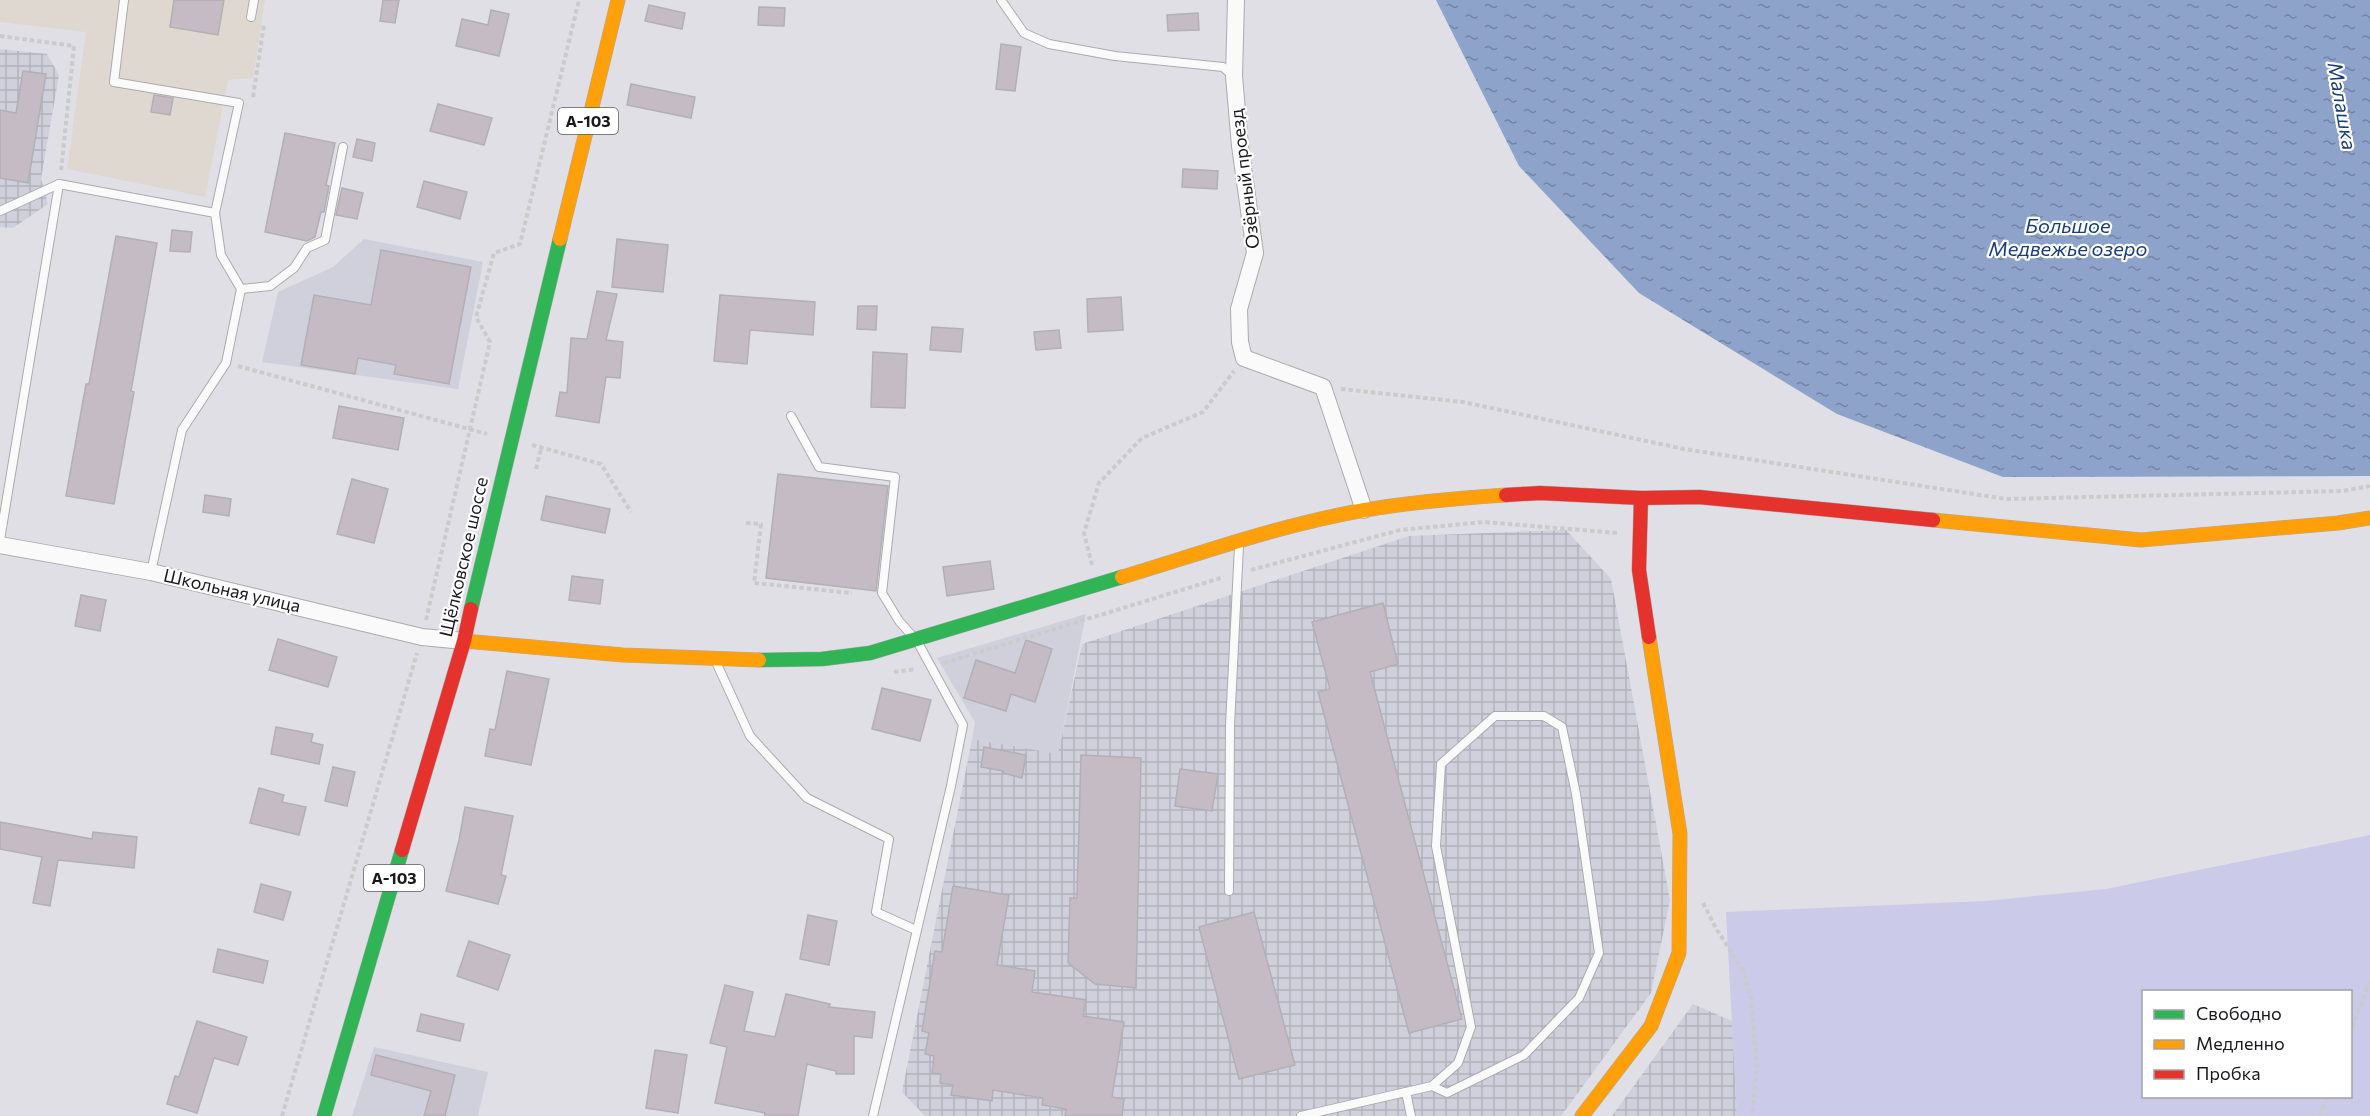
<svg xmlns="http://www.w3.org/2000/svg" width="2370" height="1116" font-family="Commissioner,sans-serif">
<defs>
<pattern id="industrial-grid" width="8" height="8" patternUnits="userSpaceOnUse" patternTransform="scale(1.5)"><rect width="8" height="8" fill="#d0d0dc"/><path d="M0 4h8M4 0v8" fill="none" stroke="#b2b2bc"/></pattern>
<pattern id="water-ripples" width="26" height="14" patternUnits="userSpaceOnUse" patternTransform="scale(1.5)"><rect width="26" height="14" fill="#8da3c9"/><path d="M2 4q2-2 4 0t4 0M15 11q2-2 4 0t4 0" fill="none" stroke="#7284a3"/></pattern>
</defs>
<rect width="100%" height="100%" fill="#dfdfe5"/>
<g fill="#d0d0dc">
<path d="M364,239L483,262L458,389L262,362L278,292L333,267Z"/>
<path d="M1086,614L1058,755L972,739L975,722L937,658Z"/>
<path d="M374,1047L488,1072L478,1116H352Z"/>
</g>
<g fill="url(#industrial-grid)">
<path d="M0,49L47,54L59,75L41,179L48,204L13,228L0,227Z"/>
<path d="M1566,530L1611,579L1670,900L1651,993L1561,1116H925L902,1092L972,739L1058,754L1082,644L1409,536Z"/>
<path d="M1693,1004L1732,1021L1737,1116H1612Z"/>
</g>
<path fill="#ded8d0" d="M0,0H265L253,78L228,80L205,197L67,169L86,32L0,22Z"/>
<path fill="#cbcae9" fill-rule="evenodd" d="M2370,835V1116H1737L1726,912L1985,901L2106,889ZM2144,992H2350V1096H2144Z"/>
<path fill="url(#water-ripples)" d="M1436,0H2370V476L2003,477L1837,414L1639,293L1519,166Z"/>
<g fill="#c5bbc5" stroke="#b1b0b4" stroke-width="1.5">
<path d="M174,0H224L218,35L170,27Z"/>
<path d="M383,0H399L395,23L380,21Z"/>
<path d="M649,5L685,13L682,29L645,21Z"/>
<path d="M759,7L785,8L784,26L758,25Z"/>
<path d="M491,10L509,14L499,56L456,46L462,19L488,25Z"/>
<path d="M1198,13L1199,30L1168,31L1167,15Z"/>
<path d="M1001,44L1021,47L1015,91L996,89Z"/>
<path d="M23,71L46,74L28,183L0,178V110L16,113Z"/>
<path d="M631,84L695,97L691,118L627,105Z"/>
<path d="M154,95L173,98L170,115L151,112Z"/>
<path d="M438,104L492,118L484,145L430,131Z"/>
<path d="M285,133L335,143L326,185L329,186L324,212H321L315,237L307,241L265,232Z"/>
<path d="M357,139L375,143L372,161L353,157Z"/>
<path d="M1183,169L1218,171L1217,189L1182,187Z"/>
<path d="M424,181L467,192L460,219L417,207Z"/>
<path d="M342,188L363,193L357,219L336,215Z"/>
<path d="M172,230L192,232L190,252L170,251Z"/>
<path d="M116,236L157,243L131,391L134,392L114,504L66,496L86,384H89Z"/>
<path d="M617,239L668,245L663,292L612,287Z"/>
<path d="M381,250L471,267L449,384L394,374L396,365L358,358L355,374L301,365L314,295L371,305Z"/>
<path d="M597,291L617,294L606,340L623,342L620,378L606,377L599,423L556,416L560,392L567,393L571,338L587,339Z"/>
<path d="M720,295L815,302L813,335L750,330L747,364L714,361Z"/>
<path d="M1121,297L1123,330L1088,332L1087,299Z"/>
<path d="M858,306H877L876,330L857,329Z"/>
<path d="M932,327L963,329L961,352L930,350Z"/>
<path d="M1059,330L1061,348L1036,350L1034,332Z"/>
<path d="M873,352L907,354L905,408L871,407Z"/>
<path d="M339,406L404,418L398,450L333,438Z"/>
<path d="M778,474L888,486L876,591L766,578Z"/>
<path d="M352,479L388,489L374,543L337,534Z"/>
<path d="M205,495L231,499L229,516L203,512Z"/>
<path d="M546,496L610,509L605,533L541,520Z"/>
<path d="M990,561L994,589L947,596L943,567Z"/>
<path d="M572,576L603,580L600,604L569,600Z"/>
<path d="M81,595L106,600L100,631L75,626Z"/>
<path d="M1383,603L1398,664L1370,672L1462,1019L1409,1033L1318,692L1330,689L1312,622Z"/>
<path d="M278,639L337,657L328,687L269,670Z"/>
<path d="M1026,640L1052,649L1035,702L1011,694L1006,711L964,698L976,660L1015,673Z"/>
<path d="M507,671L549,679L531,765L485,756L490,729L495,730Z"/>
<path d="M882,688L931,700L920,741L872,729Z"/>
<path d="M276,727L313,734L311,742L323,745L319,764L271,754Z"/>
<path d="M984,747L1026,755L1022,778L1003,773V771L981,767Z"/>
<path d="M1081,755L1141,758L1136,988L1095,984L1068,963L1070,898H1077Z"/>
<path d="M333,767L355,772L347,806L325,801Z"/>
<path d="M1180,769L1218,774L1212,811L1175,806Z"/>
<path d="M259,788L284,795L282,802L306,807L299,835L250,823Z"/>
<path d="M465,807L513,816L501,875L506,876L498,904L446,891L459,840Z"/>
<path d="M0,822L92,839L93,832L137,837L134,868L58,860L50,906L33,903L42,857L0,849Z"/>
<path d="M261,884L291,892L283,920L254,912Z"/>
<path d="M953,886L1009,895L997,965L1035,971L1032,992L1086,1000L1083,1016L1124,1022L1112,1097L1124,1099L1122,1116H1065L1066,1109L1042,1105L1043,1098L993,1090L992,1101L951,1095L953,1085L940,1083L941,1074L932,1073L934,1056L925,1054L929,1033L922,1031L935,951L942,952Z"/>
<path d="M1254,912L1295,1065L1239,1079L1199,927Z"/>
<path d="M808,915L837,921L829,965L800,959Z"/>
<path d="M469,941L510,955L498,990L457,976Z"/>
<path d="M218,949L268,961L263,983L213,972Z"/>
<path d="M725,985L753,992L744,1031L775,1037L786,994L830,1004L829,1007L875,1012L872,1038L854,1036V1074H836V1071L807,1064L798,1116H765V1113L715,1103L727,1047L710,1043Z"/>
<path d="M421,1014L464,1024L460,1041L417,1031Z"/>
<path d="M197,1021L247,1037L238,1065L214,1058L197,1113L167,1104L175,1076L179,1077Z"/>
<path d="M655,1050L687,1055L678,1113L646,1108Z"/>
<path d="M376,1055L455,1075L445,1116H424L431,1091L371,1075Z"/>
</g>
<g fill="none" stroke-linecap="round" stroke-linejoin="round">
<g stroke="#ababaf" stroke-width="10">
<g id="lane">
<path d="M124,0L114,82L239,103L215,213"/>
<path d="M1001,0L1024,33L1049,44L1115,56L1223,67L1233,76"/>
<path d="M251,17L254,0"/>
<path d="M0,211L59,184"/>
<path d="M241,289L270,286L294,268L307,248L325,240L343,147"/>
<path d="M791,416L819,467L895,477L882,593L899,621L917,641L963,725L951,786L873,1116"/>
<path d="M0,540L59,184L215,213L221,255L241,289L226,363L182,430L151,572"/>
<path d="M716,662L750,736L807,798L889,839L876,912L916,930"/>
<path d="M1229,891L1230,725L1239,546"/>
<path d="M1406,1092L1411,1116"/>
<path d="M1301,1116L1432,1086L1458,1063L1471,1027L1436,846L1441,764L1495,716H1544L1562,727L1576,794L1599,953L1579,998L1524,1055L1447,1093L1432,1086"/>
</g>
</g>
<g stroke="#ababaf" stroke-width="18">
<g id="street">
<path d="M1236,0L1234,76L1240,146L1255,253L1239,309L1240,342L1244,358L1323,387L1364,510"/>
<path d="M0,545L151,572L422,637L464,641"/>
</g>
</g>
<g stroke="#ababaf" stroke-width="15">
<g id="fast">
<path d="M471,609L560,239"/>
<path d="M759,660L822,659L870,653L1122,577"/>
<path d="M324,1116L402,850"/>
</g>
</g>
<g stroke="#ababaf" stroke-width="15">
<g id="slow">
<path d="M560,239L618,0"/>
<path d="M1933,520L2141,540L2338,523L2370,518"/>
<path d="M1122,577C1202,553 1283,524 1365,510C1412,502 1459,498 1506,495"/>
<path d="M464,641L623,655L759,660"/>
<path d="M1582,1116L1651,1026L1679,953L1680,834L1649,637"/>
</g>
</g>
<g stroke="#ababaf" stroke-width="15">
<g id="jam">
<path d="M1506,495L1540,493L1641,498L1699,497L1933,520"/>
<path d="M1641,498L1639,570L1649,637"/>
<path d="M402,850L464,641L471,609"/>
</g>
</g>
<g stroke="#cbcbcc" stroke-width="4" stroke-dasharray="4.5 3" stroke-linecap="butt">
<path d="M0,36L74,46L61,171"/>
<path d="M253,97L264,24"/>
<path d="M238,366L487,434"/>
<path d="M1341,389L1463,402L1684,449L2006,499L2342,491L2370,486"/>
<path d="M532,445L601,464L631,512"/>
<path d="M536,469L541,449"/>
<path d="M746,523L761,524L754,583L852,593"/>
<path d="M1092,565L1084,533L1099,483L1142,438L1203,412L1234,371"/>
<path d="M1251,570L1400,530L1484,522L1618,533"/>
<path d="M426,620L490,342L476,317L494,253L520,244L579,0"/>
<path d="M944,663L1224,577"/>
<path d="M894,672L916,669"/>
<path d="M1703,903L1717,930L1743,970L1751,998L1757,1068L1752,1116"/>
<path d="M2350,1034L2370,981"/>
<path d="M282,1116L417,653"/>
<path d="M2320,1116L2327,1096"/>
</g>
<use href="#lane" stroke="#fafafb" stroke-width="8"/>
<use href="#street" stroke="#fafafb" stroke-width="16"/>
<use href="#fast" stroke="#30b455" stroke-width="14"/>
<use href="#slow" stroke="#ff9f0a" stroke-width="14"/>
<use href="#jam" stroke="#e5322d" stroke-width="14"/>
</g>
<g text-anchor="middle" stroke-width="4.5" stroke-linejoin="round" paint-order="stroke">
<g fill="#fff" stroke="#5e5e61" stroke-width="1.5">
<rect x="558" y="108" width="60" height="26" rx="4.5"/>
<rect x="364" y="865" width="60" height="26" rx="4.5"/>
</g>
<g font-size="16" font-weight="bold" fill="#19191d">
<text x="588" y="127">А-103</text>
<text x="394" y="884">А-103</text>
</g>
<g font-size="18" fill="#19191d" stroke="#fff">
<text transform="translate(1245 179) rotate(-97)" y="6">Озёрный проезд</text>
<text transform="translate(464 557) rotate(-77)" y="6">Щёлковское шоссе</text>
<text transform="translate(232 591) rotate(13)" y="6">Школьная улица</text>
</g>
<g font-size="20" font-style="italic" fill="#183c7c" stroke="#fff">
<text transform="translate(2342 106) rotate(80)" y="7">Малашка</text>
<text x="2068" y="233">Большое<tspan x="2068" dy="23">Медвежье озеро</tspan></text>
</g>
</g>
<rect x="2142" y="990" width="210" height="108" fill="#ffffff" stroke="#a3a3a5" stroke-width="1.5"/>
<rect x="2154" y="1010" width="30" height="9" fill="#30b455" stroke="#a3a3a5" stroke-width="1.5"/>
<text x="2196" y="1020" font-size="18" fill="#19191d">Свободно</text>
<rect x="2154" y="1040" width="30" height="9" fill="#ff9f0a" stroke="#a3a3a5" stroke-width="1.5"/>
<text x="2196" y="1050" font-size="18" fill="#19191d">Медленно</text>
<rect x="2154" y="1070" width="30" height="9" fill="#e5322d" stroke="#a3a3a5" stroke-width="1.5"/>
<text x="2196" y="1080" font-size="18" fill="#19191d">Пробка</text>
</svg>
